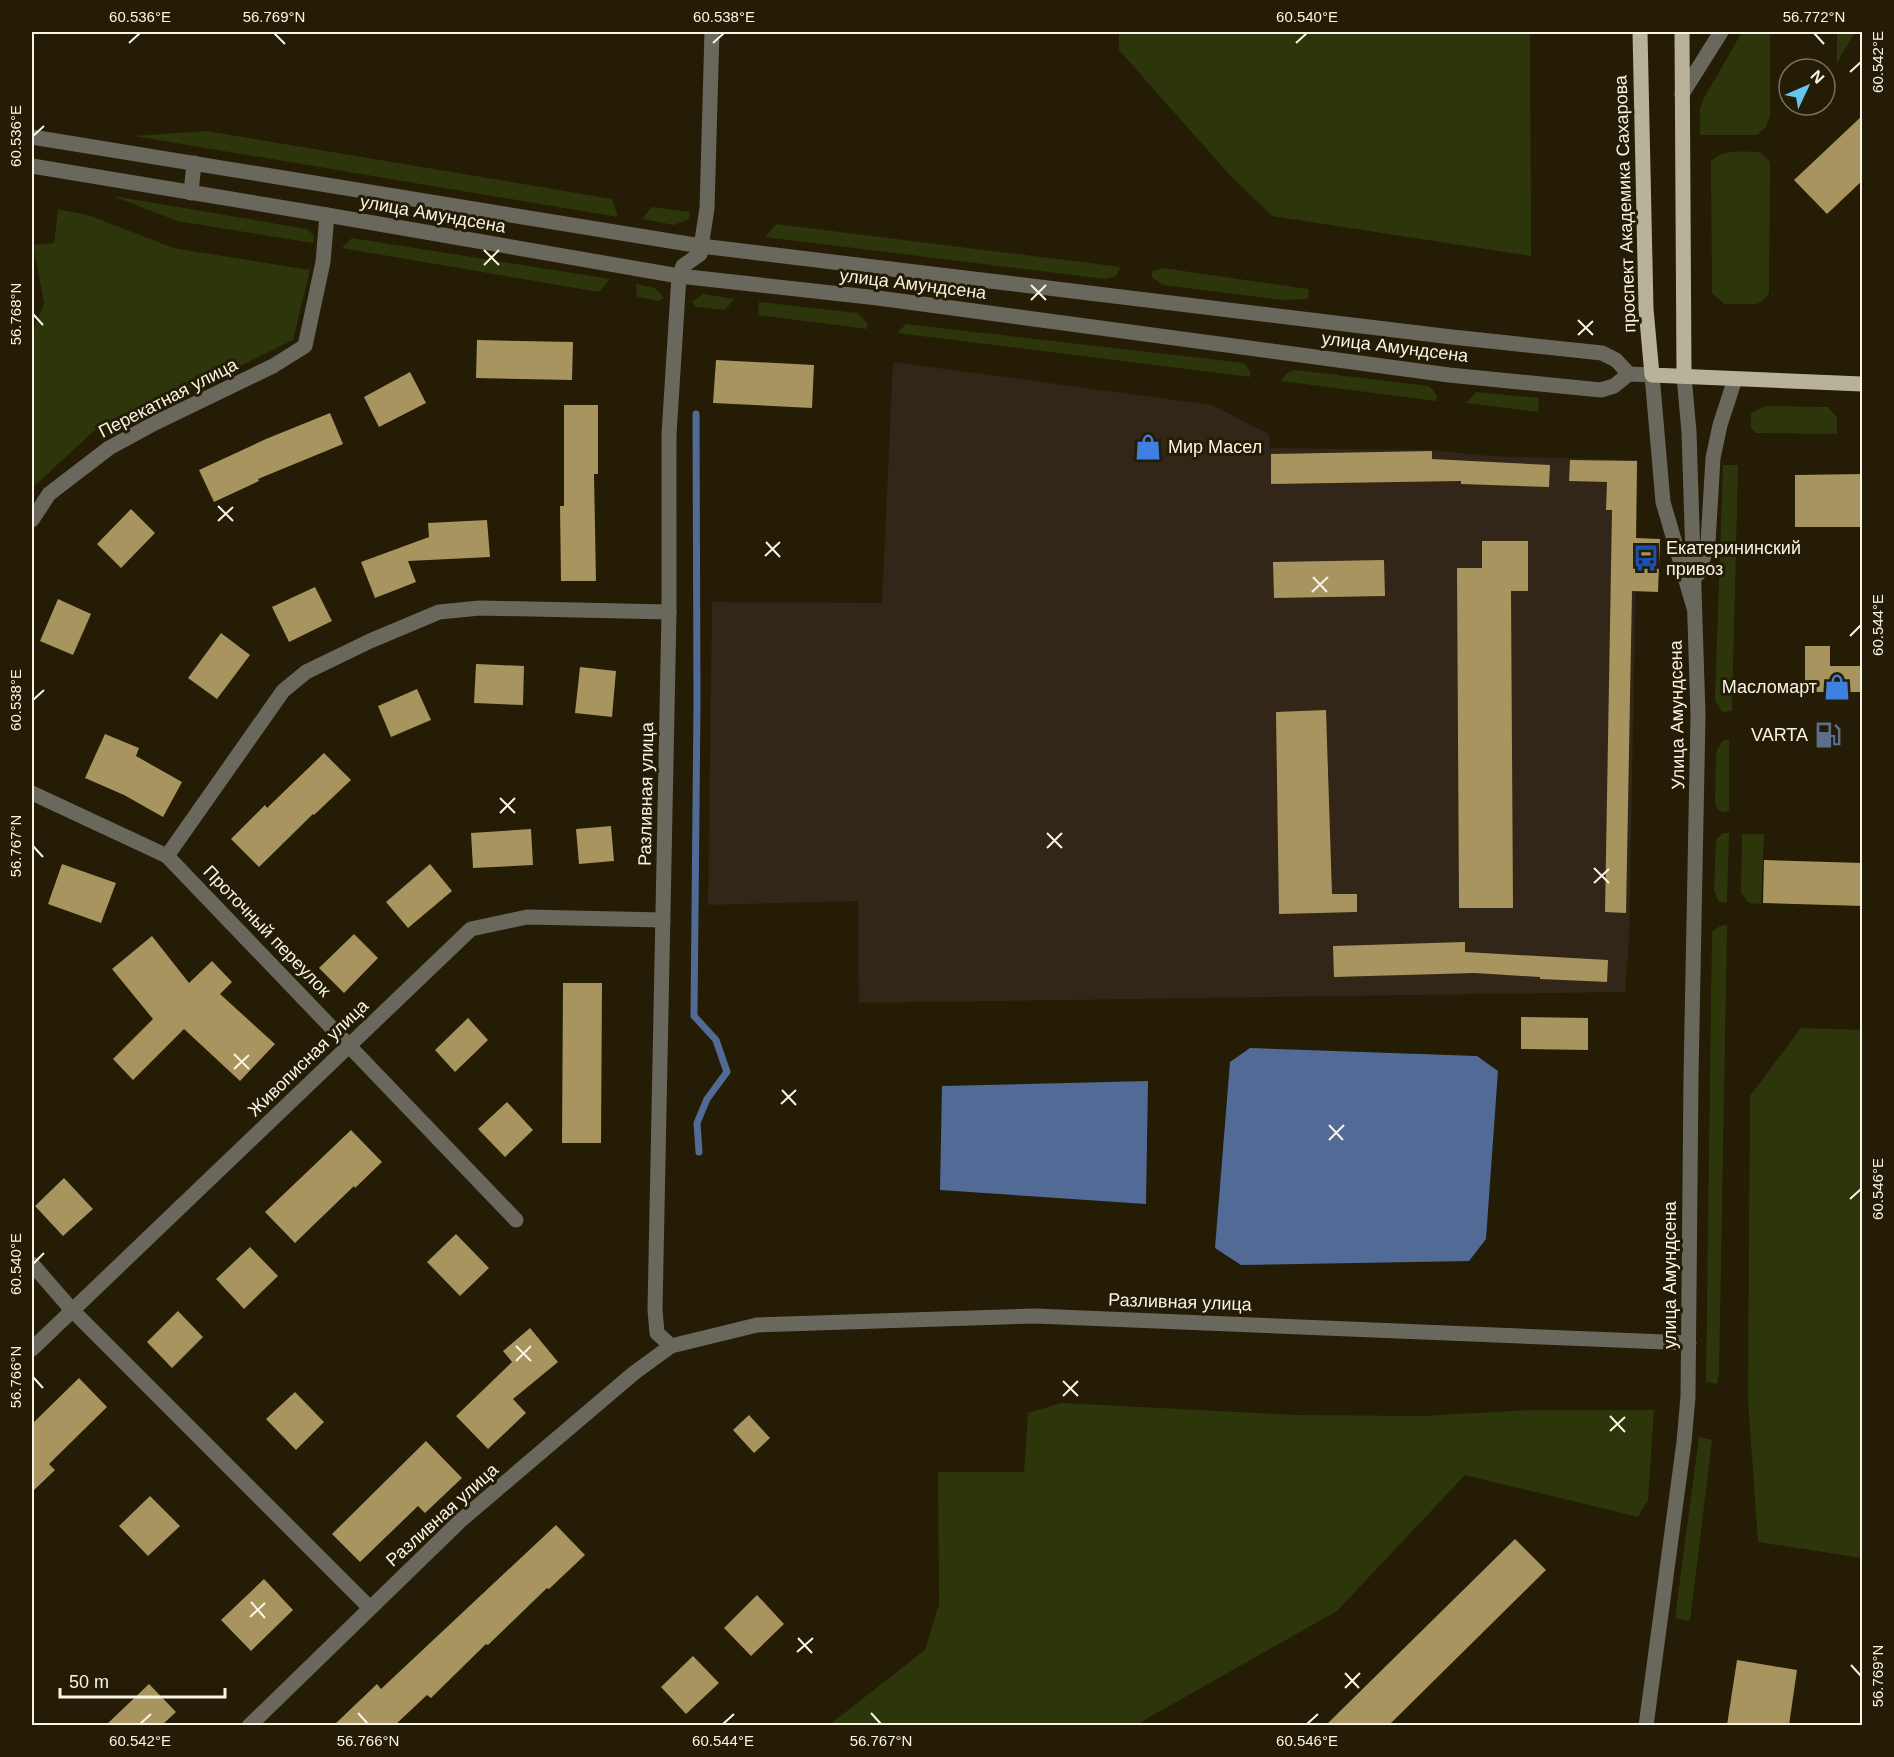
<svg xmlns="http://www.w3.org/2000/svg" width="1894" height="1757" font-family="Arial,sans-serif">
<rect width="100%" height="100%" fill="#241c05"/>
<path fill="#312617" d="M893,362L1212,405L1269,434L1270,448L1432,450L1490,456L1638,460L1629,941L1625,992L859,1003L858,901L708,905L712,602L882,603Z"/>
<g fill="#2d360a">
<path d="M1119,32H1530L1531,256L1272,216L1228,173L1119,50Z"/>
<path d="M1742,32H1770V116L1766,127L1757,135H1700V109L1704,98Z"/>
<path d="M1837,32H1855L1837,63Z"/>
<path d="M207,131L612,199L618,217L134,136Z"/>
<path d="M1760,152L1770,162L1769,293L1763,301L1756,304H1724L1712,293L1711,162C1721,148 1744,152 1760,152Z"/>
<path d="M113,196L307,229L314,236L313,243L177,221Z"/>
<path d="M652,207L690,212L689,219L674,225L642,219Z"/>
<path d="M58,209L91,216L173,248L310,270L293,340L234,369L94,431L32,488V334L44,303L33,245L54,243Z"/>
<path d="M776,224L1121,267L1116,276L1105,279L765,237Z"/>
<path d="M352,238L610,279L599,292L342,248Z"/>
<path d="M1162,268L1309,289L1308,299L1282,300L1163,285L1153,278L1151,272Z"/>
<path d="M636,284L655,288L664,298L659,301L637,297Z"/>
<path d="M703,294L734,299L725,310L696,307L692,302Z"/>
<path d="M759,302L858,313L867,323V329L758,315Z"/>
<path d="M906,324L1244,363L1250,371V377L897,333Z"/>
<path d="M1295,370L1429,386L1437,395L1436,401L1281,381L1287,373Z"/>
<path d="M1476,392L1539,398L1538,412L1466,403Z"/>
<path d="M1765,406L1828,407L1837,418V434L1756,433L1751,428V413Z"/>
<path d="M1723,465H1738L1732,711L1722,712L1715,700Z"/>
<path d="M1729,739V811L1723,812L1717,809L1715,802L1716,753L1722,741Z"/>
<path d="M1723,833H1729L1727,902H1719L1714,891L1716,840Z"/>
<path d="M1742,834H1764L1761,904L1749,903L1741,893Z"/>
<path d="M1727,925L1719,1373L1717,1384L1706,1382L1712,932L1720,926Z"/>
<path d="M1801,1028L1862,1030V1558L1758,1542L1748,1399L1750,1096Z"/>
<path d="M1061,1403L1294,1415L1423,1416L1531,1410H1654L1648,1500L1638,1517L1465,1475L1337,1611L1148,1718L1138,1725H829L925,1650L939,1604L938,1472H1024L1028,1413Z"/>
<path d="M1699,1437L1712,1440L1690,1621L1675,1618Z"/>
</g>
<g fill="#526a96">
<path d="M1250,1048L1477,1056L1498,1071L1486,1239L1469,1261L1241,1265L1215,1248L1230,1062Z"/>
<path d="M1148,1081L1146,1204L940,1190L942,1086Z"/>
</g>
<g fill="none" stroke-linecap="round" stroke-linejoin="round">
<path stroke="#526a96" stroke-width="7" d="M696,414L697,703L694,1016L716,1040L727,1072L707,1099L697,1123L699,1152"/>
</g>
<g fill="#a7945e">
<path d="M1863,115V180L1827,214L1794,180Z"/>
<path d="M477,340L573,342L572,380L476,378Z"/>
<path d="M716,360L814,365L812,408L713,403Z"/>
<path d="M410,372L426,403L379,427L364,397Z"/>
<path d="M564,405H598V474H594L596,581H561L560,506H564Z"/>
<path d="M330,413L343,444L258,479L259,481L214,502L199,470L266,439Z"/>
<path d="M1432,451V459L1550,465L1549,487L1461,484V481L1271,484V454Z"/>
<path d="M1570,460L1637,461L1636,538L1660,539L1658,592L1632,591L1626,913L1605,912L1612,510H1606L1607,482L1569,481Z"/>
<path d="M1863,474V527H1795V475Z"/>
<path d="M131,509L155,533L121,568L97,544Z"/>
<path d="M487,520L490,557L408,561L416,582L375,598L361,562L429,537L428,523Z"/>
<path d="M1482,541H1528V591H1511L1513,908H1459L1457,568H1482Z"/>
<path d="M1384,560L1385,596L1274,598L1273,562Z"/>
<path d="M315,587L332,621L289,642L272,607Z"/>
<path d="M58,599L91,614L73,655L40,641Z"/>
<path d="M221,633L250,655L217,699L188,678Z"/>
<path d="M1805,646H1830V666H1863V692H1805Z"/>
<path d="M476,664L524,666L523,705L474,703Z"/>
<path d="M580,667L616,671L612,717L575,713Z"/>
<path d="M417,689L431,720L391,737L378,706Z"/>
<path d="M1326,710L1332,894H1357V912L1279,914L1276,712Z"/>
<path d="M105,734L139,748L136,756L182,782L163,817L124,795L85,778Z"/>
<path d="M324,753L351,780L314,815L313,814L259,867L231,839L265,805L267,808Z"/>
<path d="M611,826L614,861L579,864L576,829Z"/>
<path d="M531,829L533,865L473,868L471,833Z"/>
<path d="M1764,860L1863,863V906L1763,903Z"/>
<path d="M62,864L116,883L101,923L48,904Z"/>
<path d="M430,864L452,891L408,928L386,902Z"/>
<path d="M354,934L378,958L344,993L319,968Z"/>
<path d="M152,936L189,983L212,961L232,982L220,994L275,1044L240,1081L184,1029L133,1080L113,1059L153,1019L112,969Z"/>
<path d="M1465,942V952L1608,960L1607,982L1540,979V977L1475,973L1334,977L1333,946Z"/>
<path d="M563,983H602L601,1143H562Z"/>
<path d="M1521,1017L1588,1018V1050L1521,1049Z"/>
<path d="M468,1018L488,1040L455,1072L435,1050Z"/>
<path d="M507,1102L533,1130L505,1157L478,1129Z"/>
<path d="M351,1130L382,1162L355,1188L354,1186L295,1243L265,1212Z"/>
<path d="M64,1178L93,1209L63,1236L35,1206Z"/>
<path d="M456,1234L489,1268L460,1296L427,1262Z"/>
<path d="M250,1247L278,1276L244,1309L216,1279Z"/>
<path d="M178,1311L203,1337L172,1368L147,1342Z"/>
<path d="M530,1328L558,1362L513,1399L526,1413L488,1449L456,1416L512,1362L503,1351Z"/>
<path d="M79,1378L107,1407L49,1464L55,1470L32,1492V1424Z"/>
<path d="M295,1392L324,1422L296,1450L266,1419Z"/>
<path d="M749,1415L770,1438L754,1453L733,1430Z"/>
<path d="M426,1441L462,1478L425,1513L418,1506L360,1562L332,1534Z"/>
<path d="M150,1496L180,1526L148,1556L119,1526Z"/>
<path d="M556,1525L585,1555L549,1589L547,1588L488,1645L486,1644L431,1698L427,1695L395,1725H334L377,1684L381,1689Z"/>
<path d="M1515,1539L1546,1570L1389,1725H1326Z"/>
<path d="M264,1579L293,1610L251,1651L221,1620Z"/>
<path d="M757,1595L784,1624L751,1656L724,1628Z"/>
<path d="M693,1656L719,1683L686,1714L661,1687Z"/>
<path d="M1737,1660L1797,1670L1789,1725H1727Z"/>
<path d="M149,1684L176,1712L162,1725H106Z"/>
</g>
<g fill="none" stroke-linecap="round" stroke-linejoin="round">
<g stroke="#6a675c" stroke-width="15">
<path d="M1682,94L1721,32"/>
<path d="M32,137L701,246L1452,337L1602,353L1616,360L1629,374"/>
<path d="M32,166L327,215L679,276L878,298L1449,375L1601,390L1614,386L1629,374L1652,375L1663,502L1694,608"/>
<path d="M191,193L194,163"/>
<path d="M32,520L49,494L109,448L155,423L273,366L305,346L323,262L327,215"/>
<path d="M1698,574L1708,543L1713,458L1720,425L1735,379"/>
<path d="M32,793L167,856L516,1220"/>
<path d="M167,856L283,691L306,672L370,641L439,612L480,608L669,612"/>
<path d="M32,1264L72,1310L370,1608"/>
<path d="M671,1346L657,1333L655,1310L669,612V434L679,276L683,266L700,254L707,208L712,32"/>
<path d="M32,1349L471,929L527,917L663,920"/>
<path d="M249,1726L460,1521L634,1373L671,1346L757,1325L1035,1316L1689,1343"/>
<path d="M1646,1726L1684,1442L1688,1397L1691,1077L1698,715L1689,432L1684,376"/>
</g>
<g stroke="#b9b29b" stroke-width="15">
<path d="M1640,32L1646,309L1652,375L1862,384"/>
<path d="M1682,32L1684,376"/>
</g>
</g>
<path fill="none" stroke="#f9f4e5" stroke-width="2" d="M274,33L285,44M1814,33L1824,44M129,43L140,33M713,43L724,33M1296,43L1307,33M1850,72L1861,62M33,136L44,126M484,250L499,265M484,265L499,250M1031,285L1046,300M1031,300L1046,285M33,314L43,325M1578,320L1593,335M1578,335L1593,321M218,506L233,521M218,521L233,507M766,542L780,557M765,556L780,542M1313,577L1327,592M1312,592L1328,577M1850,636L1861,625M33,700L44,690M500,798L515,813M500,813L515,798M1047,833L1062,848M33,846L43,857M1047,848L1062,833M1594,868L1609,883M1594,883L1609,869M234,1054L249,1069M234,1069L249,1055M782,1090L796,1105M781,1104L796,1090M1329,1125L1343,1140M1329,1140L1344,1125M1850,1199L1861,1189M33,1264L44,1253M516,1346L531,1361M516,1361L531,1346M33,1377L43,1388M1063,1381L1078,1396M1063,1396L1078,1381M1610,1416L1625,1432M1610,1431L1625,1417M251,1602L265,1618M250,1617L265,1603M798,1638L812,1653M797,1652L813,1638M1851,1665L1861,1676M1345,1673L1359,1688M1345,1688L1360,1673M358,1713L368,1724M871,1713L881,1724M140,1724L151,1714M723,1724L734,1714M1307,1724L1318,1714"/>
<defs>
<g id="shop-bare" transform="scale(2.07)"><path d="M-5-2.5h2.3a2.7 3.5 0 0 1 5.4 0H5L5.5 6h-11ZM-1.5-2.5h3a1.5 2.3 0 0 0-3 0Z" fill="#3f7fe0" stroke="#241c05" stroke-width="2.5" paint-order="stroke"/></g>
<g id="bus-bare" transform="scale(2.07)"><path d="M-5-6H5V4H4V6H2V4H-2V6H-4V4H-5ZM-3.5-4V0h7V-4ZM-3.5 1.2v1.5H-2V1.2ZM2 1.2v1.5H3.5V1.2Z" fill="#1a4fb4" stroke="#241c05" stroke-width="2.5" paint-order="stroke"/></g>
<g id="fuel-bare" transform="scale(2.07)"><path d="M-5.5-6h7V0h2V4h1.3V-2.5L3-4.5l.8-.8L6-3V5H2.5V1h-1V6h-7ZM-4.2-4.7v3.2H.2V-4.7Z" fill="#5c6f8a" stroke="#241c05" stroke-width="2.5" paint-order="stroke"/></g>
</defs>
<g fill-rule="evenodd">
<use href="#shop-bare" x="1148" y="447"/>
<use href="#bus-bare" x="1646" y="558"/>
<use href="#shop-bare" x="1837" y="687"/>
<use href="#fuel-bare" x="1828" y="735"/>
</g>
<g text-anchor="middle" stroke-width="6" stroke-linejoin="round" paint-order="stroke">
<g font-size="18" fill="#f9f4e5" stroke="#241c05">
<text transform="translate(1625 204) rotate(-92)" y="6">проспект Академика Сахарова</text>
<text transform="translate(433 214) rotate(10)" y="6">улица Амундсена</text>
<text transform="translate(913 284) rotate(7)" y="6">улица Амундсена</text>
<text transform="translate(1395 347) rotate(7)" y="6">улица Амундсена</text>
<text transform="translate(168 398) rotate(-27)" y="6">Перекатная улица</text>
<text transform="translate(1677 715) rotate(-91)" y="6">Улица Амундсена</text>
<text transform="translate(646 794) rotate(-89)" y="6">Разливная улица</text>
<text transform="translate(267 931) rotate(46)" y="6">Проточный переулок</text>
<text transform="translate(308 1058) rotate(-44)" y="6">Живописная улица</text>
<text transform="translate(1670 1275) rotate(-90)" y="6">улица Амундсена</text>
<text transform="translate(1180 1302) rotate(2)" y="6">Разливная улица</text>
<text transform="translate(442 1515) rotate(-42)" y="6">Разливная улица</text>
</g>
<g font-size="18" fill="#f9f4e5" stroke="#241c05" text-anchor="start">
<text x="1168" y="453">Мир Масел</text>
<text x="1666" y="554">Екатерининский<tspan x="1666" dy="21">привоз</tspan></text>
<text x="1817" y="693" text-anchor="end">Масломарт</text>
<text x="1808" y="741" text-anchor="end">VARTA</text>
</g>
</g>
<rect width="1894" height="1757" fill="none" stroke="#241c05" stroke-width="66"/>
<g transform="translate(1807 87) rotate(46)"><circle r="28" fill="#241c05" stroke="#79725f" stroke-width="1.5"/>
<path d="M0-4.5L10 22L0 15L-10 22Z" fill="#64c5ee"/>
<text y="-9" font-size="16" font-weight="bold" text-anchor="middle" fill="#f9f4e5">N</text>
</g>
<path d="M60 1688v9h165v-9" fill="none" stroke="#f9f4e5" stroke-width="3"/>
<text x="69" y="1688" font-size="18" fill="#f9f4e5" stroke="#241c05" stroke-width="4.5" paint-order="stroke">50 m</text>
<rect x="33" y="33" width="1828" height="1691" fill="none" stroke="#f9f4e5" stroke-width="2"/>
<g font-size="15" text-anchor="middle" fill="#f9f4e5">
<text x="140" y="22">60.536°E</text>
<text x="274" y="22">56.769°N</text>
<text x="724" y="22">60.538°E</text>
<text x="1307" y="22">60.540°E</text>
<text x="1814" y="22">56.772°N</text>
<text transform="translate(1878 62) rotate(-90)" y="5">60.542°E</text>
<text transform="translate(16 136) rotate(-90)" y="5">60.536°E</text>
<text transform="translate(16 314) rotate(-90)" y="5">56.768°N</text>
<text transform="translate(1878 625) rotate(-90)" y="5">60.544°E</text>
<text transform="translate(16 700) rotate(-90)" y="5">60.538°E</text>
<text transform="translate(16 846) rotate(-90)" y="5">56.767°N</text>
<text transform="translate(1878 1189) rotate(-90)" y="5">60.546°E</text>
<text transform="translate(16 1264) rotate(-90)" y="5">60.540°E</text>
<text transform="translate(16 1377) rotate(-90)" y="5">56.766°N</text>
<text transform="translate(1878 1676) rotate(-90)" y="5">56.769°N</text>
<text x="140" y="1746">60.542°E</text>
<text x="368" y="1746">56.766°N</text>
<text x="723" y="1746">60.544°E</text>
<text x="881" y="1746">56.767°N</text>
<text x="1307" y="1746">60.546°E</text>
</g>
</svg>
